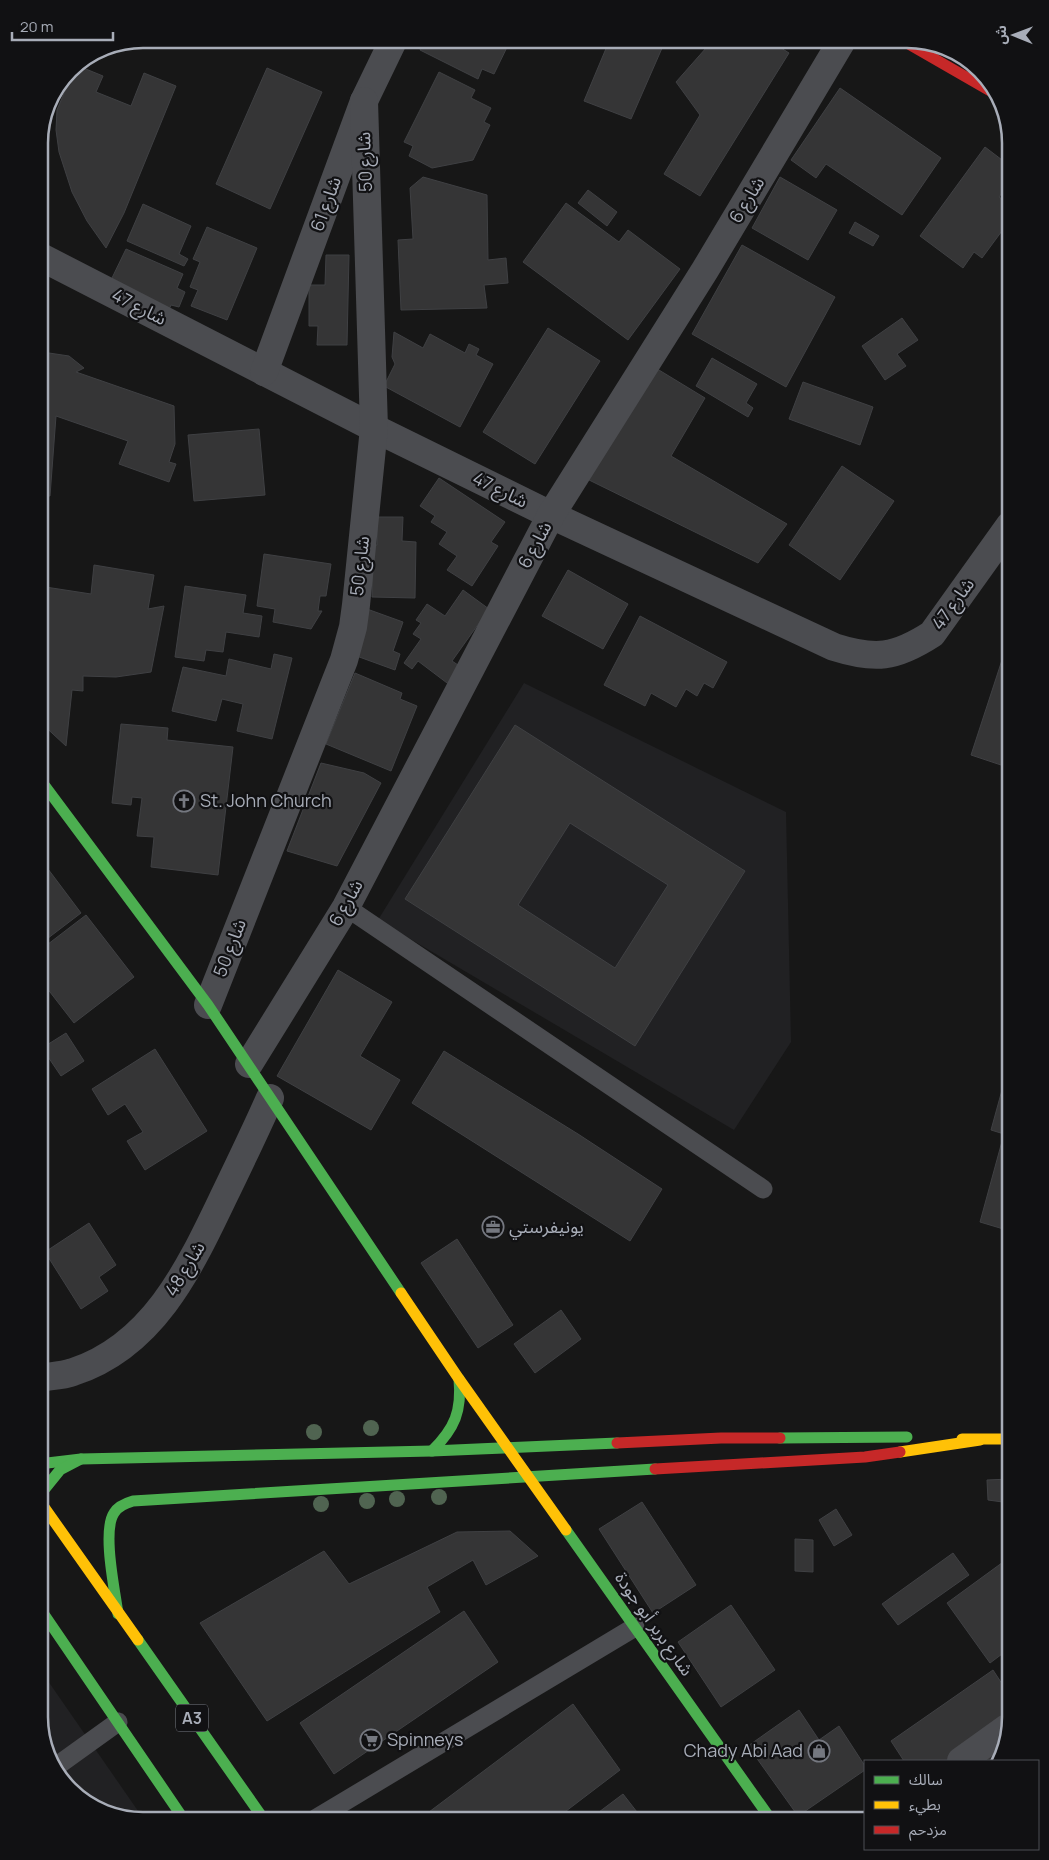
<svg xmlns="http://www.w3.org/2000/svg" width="1049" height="1860" font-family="Manrope,'Noto Sans Arabic',sans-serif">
<rect width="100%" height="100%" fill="#171717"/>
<g fill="#212123">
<path d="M524,683L786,812L791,1042L734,1130L378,920Z"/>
<path d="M39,1668L145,1821H136L85,1804L49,1763L39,1717Z"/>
</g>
<g fill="#353536" stroke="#3f4043" fill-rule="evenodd">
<path d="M426,39H511L494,74L482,69L478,79L420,50Z"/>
<path d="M610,39H666L631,119L584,101Z"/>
<path d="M714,39H767L789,53L700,196L664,174L700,115L676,82Z"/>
<path d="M76,65L103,76L96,92L131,106L144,73L176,86L124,213L106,248L87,221L72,192L59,152L56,130L57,110L65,91L57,88L69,69Z"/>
<path d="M267,68L322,92L270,209L216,184Z"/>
<path d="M439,72L475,90L471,98L491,108L484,122L490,125L473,160L432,168L409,156L413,146L404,142Z"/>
<path d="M840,88L941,158L902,215L826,164L816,178L791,160Z"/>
<path d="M985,147L1010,166V182L999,197L1010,205V220L982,258L974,252L963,268L920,236Z"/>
<path d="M423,177L487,195L488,260L506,258L508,283L484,285L487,308L401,310L398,240L413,239L410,188Z"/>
<path d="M780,177L837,210L808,260L752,228Z"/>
<path d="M588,190L617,212L607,226L578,203Z"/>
<path d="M566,203L619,242L628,230L680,269L628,340L523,262Z"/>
<path d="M143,204L191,226L179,254L188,259L184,266L127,241Z"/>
<path d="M855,222L879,236L873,246L849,233Z"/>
<path d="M207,227L257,248L227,320L191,306L198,290L190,287L200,262L193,259Z"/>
<path d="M742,245L835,297L786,387L692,334Z"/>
<path d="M126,249L183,274L177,288L185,292L179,307L171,305L168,312L111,280Z"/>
<path d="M326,255H349L347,345H317L318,326H309V285H325Z"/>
<path d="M902,318L918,340L897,354L906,366L885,380L862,346Z"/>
<path d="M548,328L600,361L535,464L483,432Z"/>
<path d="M394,332L423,348L430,334L465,353L469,344L479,349L476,355L493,364L460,427L384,386L395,364L392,357Z"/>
<path d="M49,353L69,356L84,368L76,372L174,406L175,444L169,462L176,464L169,482L119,464L128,441L56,416L50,496L39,495V356Z"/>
<path d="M712,358L757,384L746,403L753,408L748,417L696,386Z"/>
<path d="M654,367L705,398L671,456L787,524L758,563L587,479Z"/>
<path d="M803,382L873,407L860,445L789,419Z"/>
<path d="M259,429L265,495L194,501L188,435Z"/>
<path d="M842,466L894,501L840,580L789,545Z"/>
<path d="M439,478L505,522L491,542L498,546L472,586L447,570L457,556L439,544L447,532L431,522L435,516L420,506Z"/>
<path d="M377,517H403L402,541L416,542L415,598L372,597L373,545H377Z"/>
<path d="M264,554L331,564L326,596H320L318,611H322L311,629L273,622L275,609L257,606Z"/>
<path d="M94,565L154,575L148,609L164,606L151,672L116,677L83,676V691L72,690L66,746L39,721V586L91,594Z"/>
<path d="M568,570L628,604L603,649L542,616Z"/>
<path d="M185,586L246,595L243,613L262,616L259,637L226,632L223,652L206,650L204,661L175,657Z"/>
<path d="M463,590L489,609L452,661L464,669L451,686L418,661L412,669L404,663L421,639L413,634L421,623L416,620L427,604L445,616Z"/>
<path d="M367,609L403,622L393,651L400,654L395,670L351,654Z"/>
<path d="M640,616L727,662L713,688L704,683L697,696L686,689L676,707L651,693L645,706L604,685Z"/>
<path d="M274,654L292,658L272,739L237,731L243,704L222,699L216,721L172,711L183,667L226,676L229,659L271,669Z"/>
<path d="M1003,657L1010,659V768L971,755Z"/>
<path d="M355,673L402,693L400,699L417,706L391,771L326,744Z"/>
<path d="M121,724L168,728L167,740L233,747L218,875L151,867L154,837L137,836L142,798L132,797L131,805L112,803Z"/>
<path d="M515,725L745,871L635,1046L405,899ZM570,823L668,885L615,968L518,905Z"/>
<path d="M321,763L364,773L381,783L337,866L287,851Z"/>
<path d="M39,857L81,913L39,945Z"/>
<path d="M86,915L134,977L74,1023L43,983L48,978L39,965V951Z"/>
<path d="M338,970L392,1002L360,1056L400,1080L371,1130L277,1076Z"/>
<path d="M66,1033L84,1061L61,1076L42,1048Z"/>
<path d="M155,1049L207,1131L145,1170L127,1141L143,1132L125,1104L108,1115L92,1089Z"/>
<path d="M444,1051L578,1134L662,1189L630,1241L412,1103Z"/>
<path d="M1010,1061V1231L980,1222L1004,1134L991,1130Z"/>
<path d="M89,1223L116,1265L99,1277L108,1291L81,1309L45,1252Z"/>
<path d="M457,1239L513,1325L478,1348L421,1263Z"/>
<path d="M561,1310L581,1339L535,1373L514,1344Z"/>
<path d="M1010,1479V1503L988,1500L987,1480Z"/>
<path d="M642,1502L696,1585L653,1613L599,1529Z"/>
<path d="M836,1509L852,1535L834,1546L819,1520Z"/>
<path d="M510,1531L538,1556L486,1585L473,1560L427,1587L440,1612L267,1721L200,1623L324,1551L349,1584L457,1532Z"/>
<path d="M795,1539L813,1540V1572L795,1571Z"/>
<path d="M953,1553L969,1575L898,1625L882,1604Z"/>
<path d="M1010,1557V1648L990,1663L947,1603Z"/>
<path d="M731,1605L775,1670L721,1707L678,1642Z"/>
<path d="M464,1611L498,1662L334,1774L300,1723Z"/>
<path d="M993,1670L1010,1696V1718L948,1761H904L891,1741Z"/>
<path d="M573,1704L620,1770L553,1821H417Z"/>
<path d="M799,1710L819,1740L839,1726L865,1766V1770L798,1816L748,1746Z"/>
<path d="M1002,1743L997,1761H978Z"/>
<path d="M623,1794L644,1821H587Z"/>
</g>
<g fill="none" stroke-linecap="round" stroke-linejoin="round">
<g stroke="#4b4c50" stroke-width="19">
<path d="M346,907L763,1189"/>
<path d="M54,1768L118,1722"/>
<path d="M312,1821L635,1627"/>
</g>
<g stroke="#4b4c50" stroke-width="28">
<path d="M39,256L374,428L551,515L834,647C875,660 895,658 932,634L1010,525"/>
<path d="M264,372L364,101L394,39"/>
<path d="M208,1005L344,660L353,627L356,605L374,428L364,101"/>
<path d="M249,1064L346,907L551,515L705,270L843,39"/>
<path d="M39,1378C50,1376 62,1376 73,1372C153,1346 189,1269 223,1198C239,1165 255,1132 270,1098"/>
<path d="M961,1761L1007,1728"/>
</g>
<g stroke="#4caf50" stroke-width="11">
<path d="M39,778L208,1005L401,1293"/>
<path d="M780,1438L907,1437"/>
<path d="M432,1451C455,1428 462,1411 459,1379"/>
<path d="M39,1464L81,1459L432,1451L617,1443"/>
<path d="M39,1496L60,1470L81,1459"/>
<path d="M566,1530L772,1821"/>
<path d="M39,1607L185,1821"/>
<path d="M118,1614C115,1591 102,1531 114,1513C118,1506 126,1503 133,1501L655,1469"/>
<path d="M138,1640L265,1821"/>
</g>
<g stroke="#ffc107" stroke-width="11">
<path d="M401,1293L459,1379L566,1530"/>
<path d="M962,1439H1010"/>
<path d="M900,1452L980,1440"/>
<path d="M39,1500L138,1640"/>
</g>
<g stroke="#c62828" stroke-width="11">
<path d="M900,39L999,96"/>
<path d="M617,1443L721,1438H780"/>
<path d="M655,1469L865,1457L900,1452"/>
</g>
</g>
<g fill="#506451">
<circle cx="371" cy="1428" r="8"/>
<circle cx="314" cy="1432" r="8"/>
<circle cx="439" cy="1497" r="8"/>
<circle cx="397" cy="1499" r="8"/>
<circle cx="367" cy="1501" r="8"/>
<circle cx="321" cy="1504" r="8"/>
</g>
<defs>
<g id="church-ring" transform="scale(1.125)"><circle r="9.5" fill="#111113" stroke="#757880" stroke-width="1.5"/><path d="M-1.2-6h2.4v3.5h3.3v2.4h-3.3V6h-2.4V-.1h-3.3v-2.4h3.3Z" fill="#757880"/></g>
<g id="office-ring" transform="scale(1.125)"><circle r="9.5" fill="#111113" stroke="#757880" stroke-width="1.5"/><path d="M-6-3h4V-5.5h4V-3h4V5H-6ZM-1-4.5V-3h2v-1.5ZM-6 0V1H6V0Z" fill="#757880"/></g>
<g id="supermarket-ring" transform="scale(1.125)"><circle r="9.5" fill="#111113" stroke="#757880" stroke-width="1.5"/><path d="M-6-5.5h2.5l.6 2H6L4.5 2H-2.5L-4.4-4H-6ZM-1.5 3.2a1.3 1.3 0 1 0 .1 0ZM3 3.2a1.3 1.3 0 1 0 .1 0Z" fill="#757880"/></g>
<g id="shop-ring" transform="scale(1.125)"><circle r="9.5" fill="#111113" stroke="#757880" stroke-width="1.5"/><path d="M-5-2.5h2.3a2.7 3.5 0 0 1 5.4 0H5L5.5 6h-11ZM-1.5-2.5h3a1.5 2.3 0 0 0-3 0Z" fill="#757880"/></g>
</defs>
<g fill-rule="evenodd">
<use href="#church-ring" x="184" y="801"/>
<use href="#office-ring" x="493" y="1227"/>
<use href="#supermarket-ring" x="371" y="1740"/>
<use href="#shop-ring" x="819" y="1751"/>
</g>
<g text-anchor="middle" stroke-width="4.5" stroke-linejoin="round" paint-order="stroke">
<rect fill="#111113" stroke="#7b7e86" stroke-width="1" x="176" y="1704.5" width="32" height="27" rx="4"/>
<g font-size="16" font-weight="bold" fill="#a8adb8">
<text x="192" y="1724">A3</text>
</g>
<g font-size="18" fill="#a8adb8" stroke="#111113">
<text transform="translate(365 162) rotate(-92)" y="6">شارع 50</text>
<text transform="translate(747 200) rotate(-59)" y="6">شارع 6</text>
<text transform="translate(326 204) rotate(-70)" y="6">شارع 61</text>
<text transform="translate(139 307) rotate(27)" y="6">شارع 47</text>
<text transform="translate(500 490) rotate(26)" y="6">شارع 47</text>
<text transform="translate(535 545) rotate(-62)" y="6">شارع 6</text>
<text transform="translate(360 566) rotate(-84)" y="6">شارع 50</text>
<text transform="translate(953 604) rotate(-54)" y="6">شارع 47</text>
<text transform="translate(346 903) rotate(-61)" y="6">شارع 6</text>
<text transform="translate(230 948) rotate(-69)" y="6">شارع 50</text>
<text transform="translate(185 1269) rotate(-59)" y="6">شارع 48</text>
<text transform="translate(654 1624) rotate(55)" y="6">شارع بربر أبو جودة</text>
</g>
<g font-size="18" fill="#a8adb8" stroke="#111113" text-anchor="start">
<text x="200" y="807">St. John Church</text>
<text x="509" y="1233">يونيفرستي</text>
<text x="387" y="1746">Spinneys</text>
<text x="803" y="1757" text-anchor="end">Chady Abi Aad</text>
</g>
</g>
<path d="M0 0H1049V1860H0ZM143 48H907A95 95 0 0 1 1002 143V1717A95 95 0 0 1 907 1812H143A95 95 0 0 1 48 1717V143A95 95 0 0 1 143 48Z" fill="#111113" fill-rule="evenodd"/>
<path fill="none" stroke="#a8adb8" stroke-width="2.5" d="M143 48H907A95 95 0 0 1 1002 143V1717A95 95 0 0 1 907 1812H143A95 95 0 0 1 48 1717V143A95 95 0 0 1 143 48Z"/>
<rect x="864" y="1760" width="175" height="90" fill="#111113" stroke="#4d4f55"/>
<rect x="874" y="1776" width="25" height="8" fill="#4caf50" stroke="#4d4f55"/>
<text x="909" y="1785" font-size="15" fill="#a8adb8">سالك</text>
<rect x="874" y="1801" width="25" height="8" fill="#ffc107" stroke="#4d4f55"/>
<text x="909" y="1810" font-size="15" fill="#a8adb8">بطيء</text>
<rect x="874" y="1826" width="25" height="8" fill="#c62828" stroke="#4d4f55"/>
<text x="909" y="1835" font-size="15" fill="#a8adb8">مزدحم</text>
<g transform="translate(1014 35) rotate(271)" stroke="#111113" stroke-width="4" paint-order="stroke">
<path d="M0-4L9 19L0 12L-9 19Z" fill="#a8adb8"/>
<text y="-8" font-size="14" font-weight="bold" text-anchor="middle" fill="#a8adb8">ش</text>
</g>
<path d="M12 32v8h101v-8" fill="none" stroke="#a8adb8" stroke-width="2.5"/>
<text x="20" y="32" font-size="15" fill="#a8adb8" stroke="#111113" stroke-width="4" paint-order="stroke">20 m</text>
</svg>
